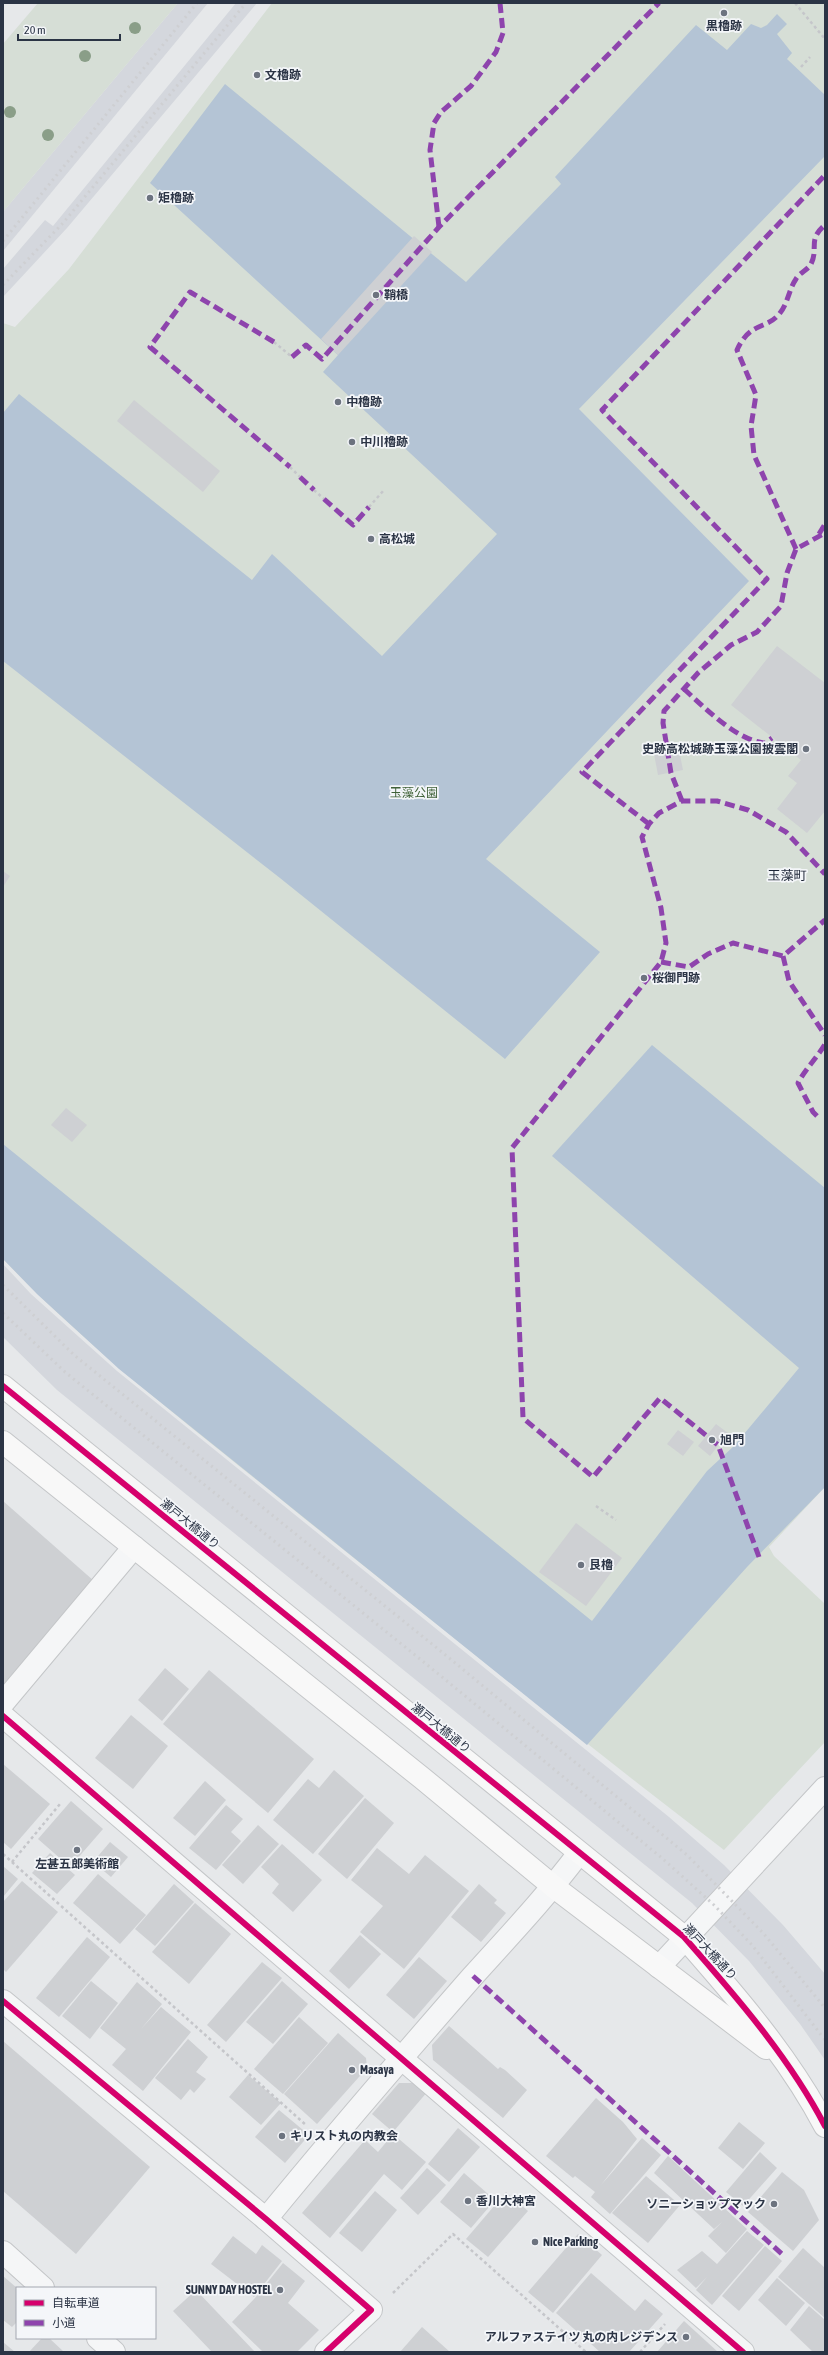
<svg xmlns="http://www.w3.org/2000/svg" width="828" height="2355" font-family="'Asap Condensed','Noto Sans JP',sans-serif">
<rect width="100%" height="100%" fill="#e6e8ea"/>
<g fill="#d4d7dd">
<path d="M178,3H208L3,251V212Z"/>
<path d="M236,3H257L67,228L3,297V269L45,220L53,226Z"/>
<path d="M3,1264L31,1294L117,1371L669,1817L724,1865L783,1925L825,1974V2060L800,2024L749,1961L692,1903L57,1390L3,1337Z"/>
</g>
<g fill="#d6ded6">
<path d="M38,3H178L3,212V44Z"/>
<path d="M272,3H825V1487L769,1547L774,1556L825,1604V1742L724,1850C583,1742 444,1630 305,1519C202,1435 95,1355 3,1259V323L15,327L69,269Z"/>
</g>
<g fill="#b4c4d5">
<path d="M777,14L787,24L777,34L792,53L787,59L825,95V156L579,409L749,581L486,859L600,952L505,1059L280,878L3,661V413L19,394L252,580L272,554L382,656L497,534L323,372L338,355L150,183L225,84L466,282L561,184L555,177L696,25L727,50L751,24L761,28L767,25Z"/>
<path d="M652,1045L825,1188V1487L747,1567L587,1745L119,1369L37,1294L3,1259V1144L592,1621L707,1471L734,1446L799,1368L552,1156Z"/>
</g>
<g fill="#ced0d3">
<path d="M414,236L432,252L338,355L321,339Z"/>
<path d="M134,400L220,471L203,492L117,421Z"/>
<path d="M777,646L825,683V811L807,833L777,809L797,783L788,776L801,760L731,705Z"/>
<path d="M679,750L683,770L658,775L654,754Z"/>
<path d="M3,871L10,876L3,887Z"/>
<path d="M66,1108L87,1125L72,1142L51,1125Z"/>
<path d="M716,1424L728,1433L710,1456L698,1446Z"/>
<path d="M678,1430L694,1442L683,1456L667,1444Z"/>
<path d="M3,1501L94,1581L3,1686Z"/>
<path d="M576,1523L622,1558L586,1606L539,1572Z"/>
<path d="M165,1668L189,1689L162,1721L138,1700Z"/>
<path d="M209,1670L314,1759L268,1813L163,1724Z"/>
<path d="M131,1715L168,1746L133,1789L95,1758Z"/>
<path d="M3,1764L50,1804L11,1849L3,1842Z"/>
<path d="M334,1770L364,1796L313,1854L273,1820L308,1779L319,1788Z"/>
<path d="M205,1781L226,1800L195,1836L173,1818Z"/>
<path d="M365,1798L394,1823L347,1879L318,1854Z"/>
<path d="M71,1801L103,1829L70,1867L38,1839Z"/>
<path d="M226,1805L243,1819L231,1832L241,1841L216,1870L189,1848Z"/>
<path d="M258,1825L279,1844L243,1884L222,1865Z"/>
<path d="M110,1842L128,1857L111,1877L93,1862Z"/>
<path d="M282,1844L322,1880L293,1912L272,1893L279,1884L261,1867Z"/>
<path d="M377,1848L409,1874L425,1855L469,1891L404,1969L360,1932L383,1906L351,1880Z"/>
<path d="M50,1853L75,1875L57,1894L32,1873Z"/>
<path d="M3,1866L18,1879L3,1897Z"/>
<path d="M98,1874L146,1915L120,1944L73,1903Z"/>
<path d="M22,1881L58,1912L6,1972L3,1969V1902Z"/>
<path d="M174,1884L194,1902L155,1946L135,1929Z"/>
<path d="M479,1884L497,1900L494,1903L506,1913L481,1942L451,1917Z"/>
<path d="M195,1903L231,1934L189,1984L152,1952Z"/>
<path d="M360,1935L381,1954L349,1989L329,1971Z"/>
<path d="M87,1937L110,1957L59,2017L36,1998Z"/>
<path d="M419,1957L447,1981L414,2019L386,1995Z"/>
<path d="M262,1962L282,1978L226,2042L207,2025Z"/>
<path d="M91,1981L118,2003L90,2039L62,2016Z"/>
<path d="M282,1981L308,2004L273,2044L246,2022Z"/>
<path d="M137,1982L162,2004L141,2029L161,2007L191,2032L143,2091L112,2065L126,2049L100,2028Z"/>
<path d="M299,2017L328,2043L283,2094L254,2069Z"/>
<path d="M449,2026L498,2069L500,2067L505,2070L527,2090L503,2118L433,2060L432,2045Z"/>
<path d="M338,2033L366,2058L367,2068L317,2124L284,2094Z"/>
<path d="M188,2039L208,2057L196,2072L206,2079L194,2093L190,2089L181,2100L155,2078Z"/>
<path d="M3,2041L150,2167L76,2254L3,2191Z"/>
<path d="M248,2075L281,2103L261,2125L229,2097Z"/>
<path d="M399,2083H419L428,2091L393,2132L372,2114Z"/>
<path d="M596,2098L623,2122L637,2139L601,2185L642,2138L661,2155L610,2214L591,2197L595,2192L575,2176L573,2178L546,2156Z"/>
<path d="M279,2110L309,2135L285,2163L255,2137Z"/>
<path d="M739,2122L765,2143L743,2169L718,2148Z"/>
<path d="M458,2128L480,2147L449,2182L428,2164Z"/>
<path d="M393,2134L426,2162L402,2190L384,2174L330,2238L302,2213L365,2140L378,2152Z"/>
<path d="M760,2152L777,2168L743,2206L726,2192Z"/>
<path d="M668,2156L747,2229L726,2253L708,2236L722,2222L714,2229L654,2173Z"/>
<path d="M427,2168L446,2185L418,2215L400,2198Z"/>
<path d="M782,2172L804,2190L819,2220L793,2251L748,2212Z"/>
<path d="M464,2173L495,2200L471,2228L440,2202Z"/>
<path d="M646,2176L680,2205L648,2243L612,2213Z"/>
<path d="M375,2191L397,2210L362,2252L339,2233Z"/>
<path d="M506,2192L528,2211L488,2257L466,2239Z"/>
<path d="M747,2231L764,2245L712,2305L696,2290L707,2277L696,2288L677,2270L702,2251L717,2264Z"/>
<path d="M578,2234L602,2255L553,2313L528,2292Z"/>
<path d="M233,2236L256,2254L262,2245L282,2261L254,2297L211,2264Z"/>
<path d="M765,2246L782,2261L739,2311L722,2296Z"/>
<path d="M803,2248L825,2268V2318L778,2277Z"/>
<path d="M283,2263L305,2281L288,2303L319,2330L297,2352H263L232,2322L255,2298Z"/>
<path d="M591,2273L635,2311L645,2299L663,2314L629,2352H600L556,2313Z"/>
<path d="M3,2276L17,2288V2322L12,2327L3,2320Z"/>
<path d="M777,2278L805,2303L786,2326L758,2300Z"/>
<path d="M196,2290L255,2352H212L173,2311Z"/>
<path d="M809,2306L825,2320V2352H813L790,2330Z"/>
<path d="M684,2321L718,2352H657Z"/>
<path d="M422,2327L450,2352H400Z"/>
<path d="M42,2338H49L64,2352H29Z"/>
<path d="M3,2342L15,2352H3Z"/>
</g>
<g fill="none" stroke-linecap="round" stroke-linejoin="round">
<g stroke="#c4c6c8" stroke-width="24">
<g id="street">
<path d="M3,1703L134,1547"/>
<path d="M3,1716L743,2352"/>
<path d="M659,1967L825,1788"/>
<path d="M3,2001L266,2219L371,2310L326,2352"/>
<path d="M266,2219C333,2137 402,2057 472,1977C509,1936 546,1897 579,1853"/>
<path d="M3,2252L43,2288"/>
<path d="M98,2338L114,2352"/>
</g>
</g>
<g stroke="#c4c6c8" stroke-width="24">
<g id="secondary">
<path d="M3,1386L684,1937C735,1995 789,2057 825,2126"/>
<path d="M3,1442L422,1778L554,1887L766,2048"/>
</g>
</g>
<g stroke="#c5c6ca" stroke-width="2.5" stroke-dasharray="3 3" stroke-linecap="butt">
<path d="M795,3L825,39"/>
<path d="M801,67L810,57"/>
<path d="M274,342L292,357"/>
<path d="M290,467L300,477"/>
<path d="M314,490L324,499"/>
<path d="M369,507L384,490"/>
<path d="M596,1506L616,1520"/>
<path d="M3,1854L307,2126"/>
<path d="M12,1862L60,1804"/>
<path d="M393,2293L453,2234L586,2352"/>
<path d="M640,2352L665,2324"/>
</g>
<use href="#street" stroke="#f5f6f7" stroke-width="22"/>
<use href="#secondary" stroke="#f8f8f8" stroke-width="22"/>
<g stroke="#cecfd2" stroke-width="3" stroke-dasharray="2 4" stroke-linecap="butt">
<path d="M3,241L197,3"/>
<path d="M3,285L63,223L246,3"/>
<path d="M3,1285L74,1355L448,1657L687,1855L764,1934L825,2008"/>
<path d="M3,1313L65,1372L436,1672L663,1859L714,1905L752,1945L825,2040"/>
</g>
<g stroke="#8e44ad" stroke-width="5" stroke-dasharray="10 5" stroke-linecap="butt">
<path d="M439,227L430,150L434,123L441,112L471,86L496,52L503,33L500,3"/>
<path d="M274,342L190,292L150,347L290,467"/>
<path d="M292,357L306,345L322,359L439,227L659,3"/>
<path d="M300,477L314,490"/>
<path d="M324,499L353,525L369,507"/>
<path d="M819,534L825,524"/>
<path d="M796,549L754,455L751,426L756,395L737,350C750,321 767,330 780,313C788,303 789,289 796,279C799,273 808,270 811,264C819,248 807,240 825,225"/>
<path d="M684,689C704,707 737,741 765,743L772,738"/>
<path d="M682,801L671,773L663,723L664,711L698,673L731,645L757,632L781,606L787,573L796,549L825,533"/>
<path d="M649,824L582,772L767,579L602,410L825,175"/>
<path d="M783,956L789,981L825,1035"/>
<path d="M661,962L689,967L708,954L733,943L783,956L825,920"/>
<path d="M817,1116L813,1112L798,1083C806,1068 817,1058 825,1044"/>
<path d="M759,1557L718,1445L660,1398L593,1477L523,1418L512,1148L661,962L666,943L661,908L642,837L649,824L659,813L682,801H717L748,810L786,832L825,874"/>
<path d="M473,1976L782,2254"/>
</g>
<g stroke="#f4f6f9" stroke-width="8">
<g id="cycleway">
<path d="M3,1386L684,1937C735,1995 789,2057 825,2126"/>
<path d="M3,1716L743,2352"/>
<path d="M3,2001L266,2219L371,2310L326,2352"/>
</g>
</g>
<use href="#cycleway" stroke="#d6006c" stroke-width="6"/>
</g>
<g fill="#8a9e88">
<circle cx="135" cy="28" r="6"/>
<circle cx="85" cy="56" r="6"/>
<circle cx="10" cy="112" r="6"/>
<circle cx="48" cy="135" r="6"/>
</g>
<g fill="#6c737f" stroke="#f4f6f9" stroke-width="1.5">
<circle cx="724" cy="13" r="4"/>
<circle cx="257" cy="75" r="4"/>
<circle cx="150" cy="198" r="4"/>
<circle cx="376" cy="295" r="4"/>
<circle cx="338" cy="402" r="4"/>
<circle cx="352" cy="442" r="4"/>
<circle cx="371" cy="539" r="4"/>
<circle cx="806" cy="749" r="4"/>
<circle cx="644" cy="978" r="4"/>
<circle cx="712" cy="1440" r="4"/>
<circle cx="581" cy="1565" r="4"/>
<circle cx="77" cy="1850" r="4"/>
<circle cx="352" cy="2070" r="4"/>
<circle cx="282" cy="2136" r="4"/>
<circle cx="468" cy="2201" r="4"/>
<circle cx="774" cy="2204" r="4"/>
<circle cx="535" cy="2242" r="4"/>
<circle cx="280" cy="2290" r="4"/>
<circle cx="686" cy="2337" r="4"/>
</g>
<g text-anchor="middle" stroke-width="3.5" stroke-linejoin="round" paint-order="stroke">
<g font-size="12" font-weight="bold" fill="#2b3445" stroke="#f4f6f9" text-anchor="start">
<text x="724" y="30" text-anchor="middle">黒櫓跡</text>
<text x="265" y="79">文櫓跡</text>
<text x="158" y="202">矩櫓跡</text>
<text x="384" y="299">鞘橋</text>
<text x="346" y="406">中櫓跡</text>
<text x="360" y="446">中川櫓跡</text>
<text x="379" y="543">高松城</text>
<text x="798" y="753" text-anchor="end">史跡高松城跡玉藻公園披雲閣</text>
<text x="652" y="982">桜御門跡</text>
<text x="720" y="1444">旭門</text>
<text x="589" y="1569">艮櫓</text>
<text x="77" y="1868" text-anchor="middle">左甚五郎美術館</text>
<text x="360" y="2074">Masaya</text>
<text x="290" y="2140">キリスト丸の内教会</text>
<text x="476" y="2205">香川大神宮</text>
<text x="766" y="2208" text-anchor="end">ソニーショップマック</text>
<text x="543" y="2246">Nice Parking</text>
<text x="272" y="2294" text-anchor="end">SUNNY DAY HOSTEL</text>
<text x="678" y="2341" text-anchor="end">アルファステイツ 丸の内レジデンス</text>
</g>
<g font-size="12" fill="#3f6138" stroke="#f4f6f9">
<text x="414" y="797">玉藻公園</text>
</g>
<g font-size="12" fill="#2b3445" stroke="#f4f6f9">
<text transform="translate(190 1524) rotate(39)" y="4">瀬戸大橋通り</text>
<text transform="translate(441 1728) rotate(39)" y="4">瀬戸大橋通り</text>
<text transform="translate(710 1952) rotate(47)" y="4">瀬戸大橋通り</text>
</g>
<g font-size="13" fill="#1d2536" stroke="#f4f6f9">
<text x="787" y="880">玉藻町</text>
</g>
</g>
<rect width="828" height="2355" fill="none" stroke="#2b3445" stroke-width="8"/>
<rect x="16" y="2287" width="140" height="52" fill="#f4f6f9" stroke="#a4a8b1"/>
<rect x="24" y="2300" width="20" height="6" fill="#d6006c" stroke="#a4a8b1"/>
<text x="52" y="2307" font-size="12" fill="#2b3445">自転車道</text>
<rect x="24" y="2320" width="20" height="6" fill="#8e44ad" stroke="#a4a8b1"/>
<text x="52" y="2327" font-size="12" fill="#2b3445">小道</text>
<path d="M18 34v6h102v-6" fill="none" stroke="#2b3445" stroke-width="2"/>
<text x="24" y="34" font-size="12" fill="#2b3445" stroke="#f4f6f9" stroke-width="3" paint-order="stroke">20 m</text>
</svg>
